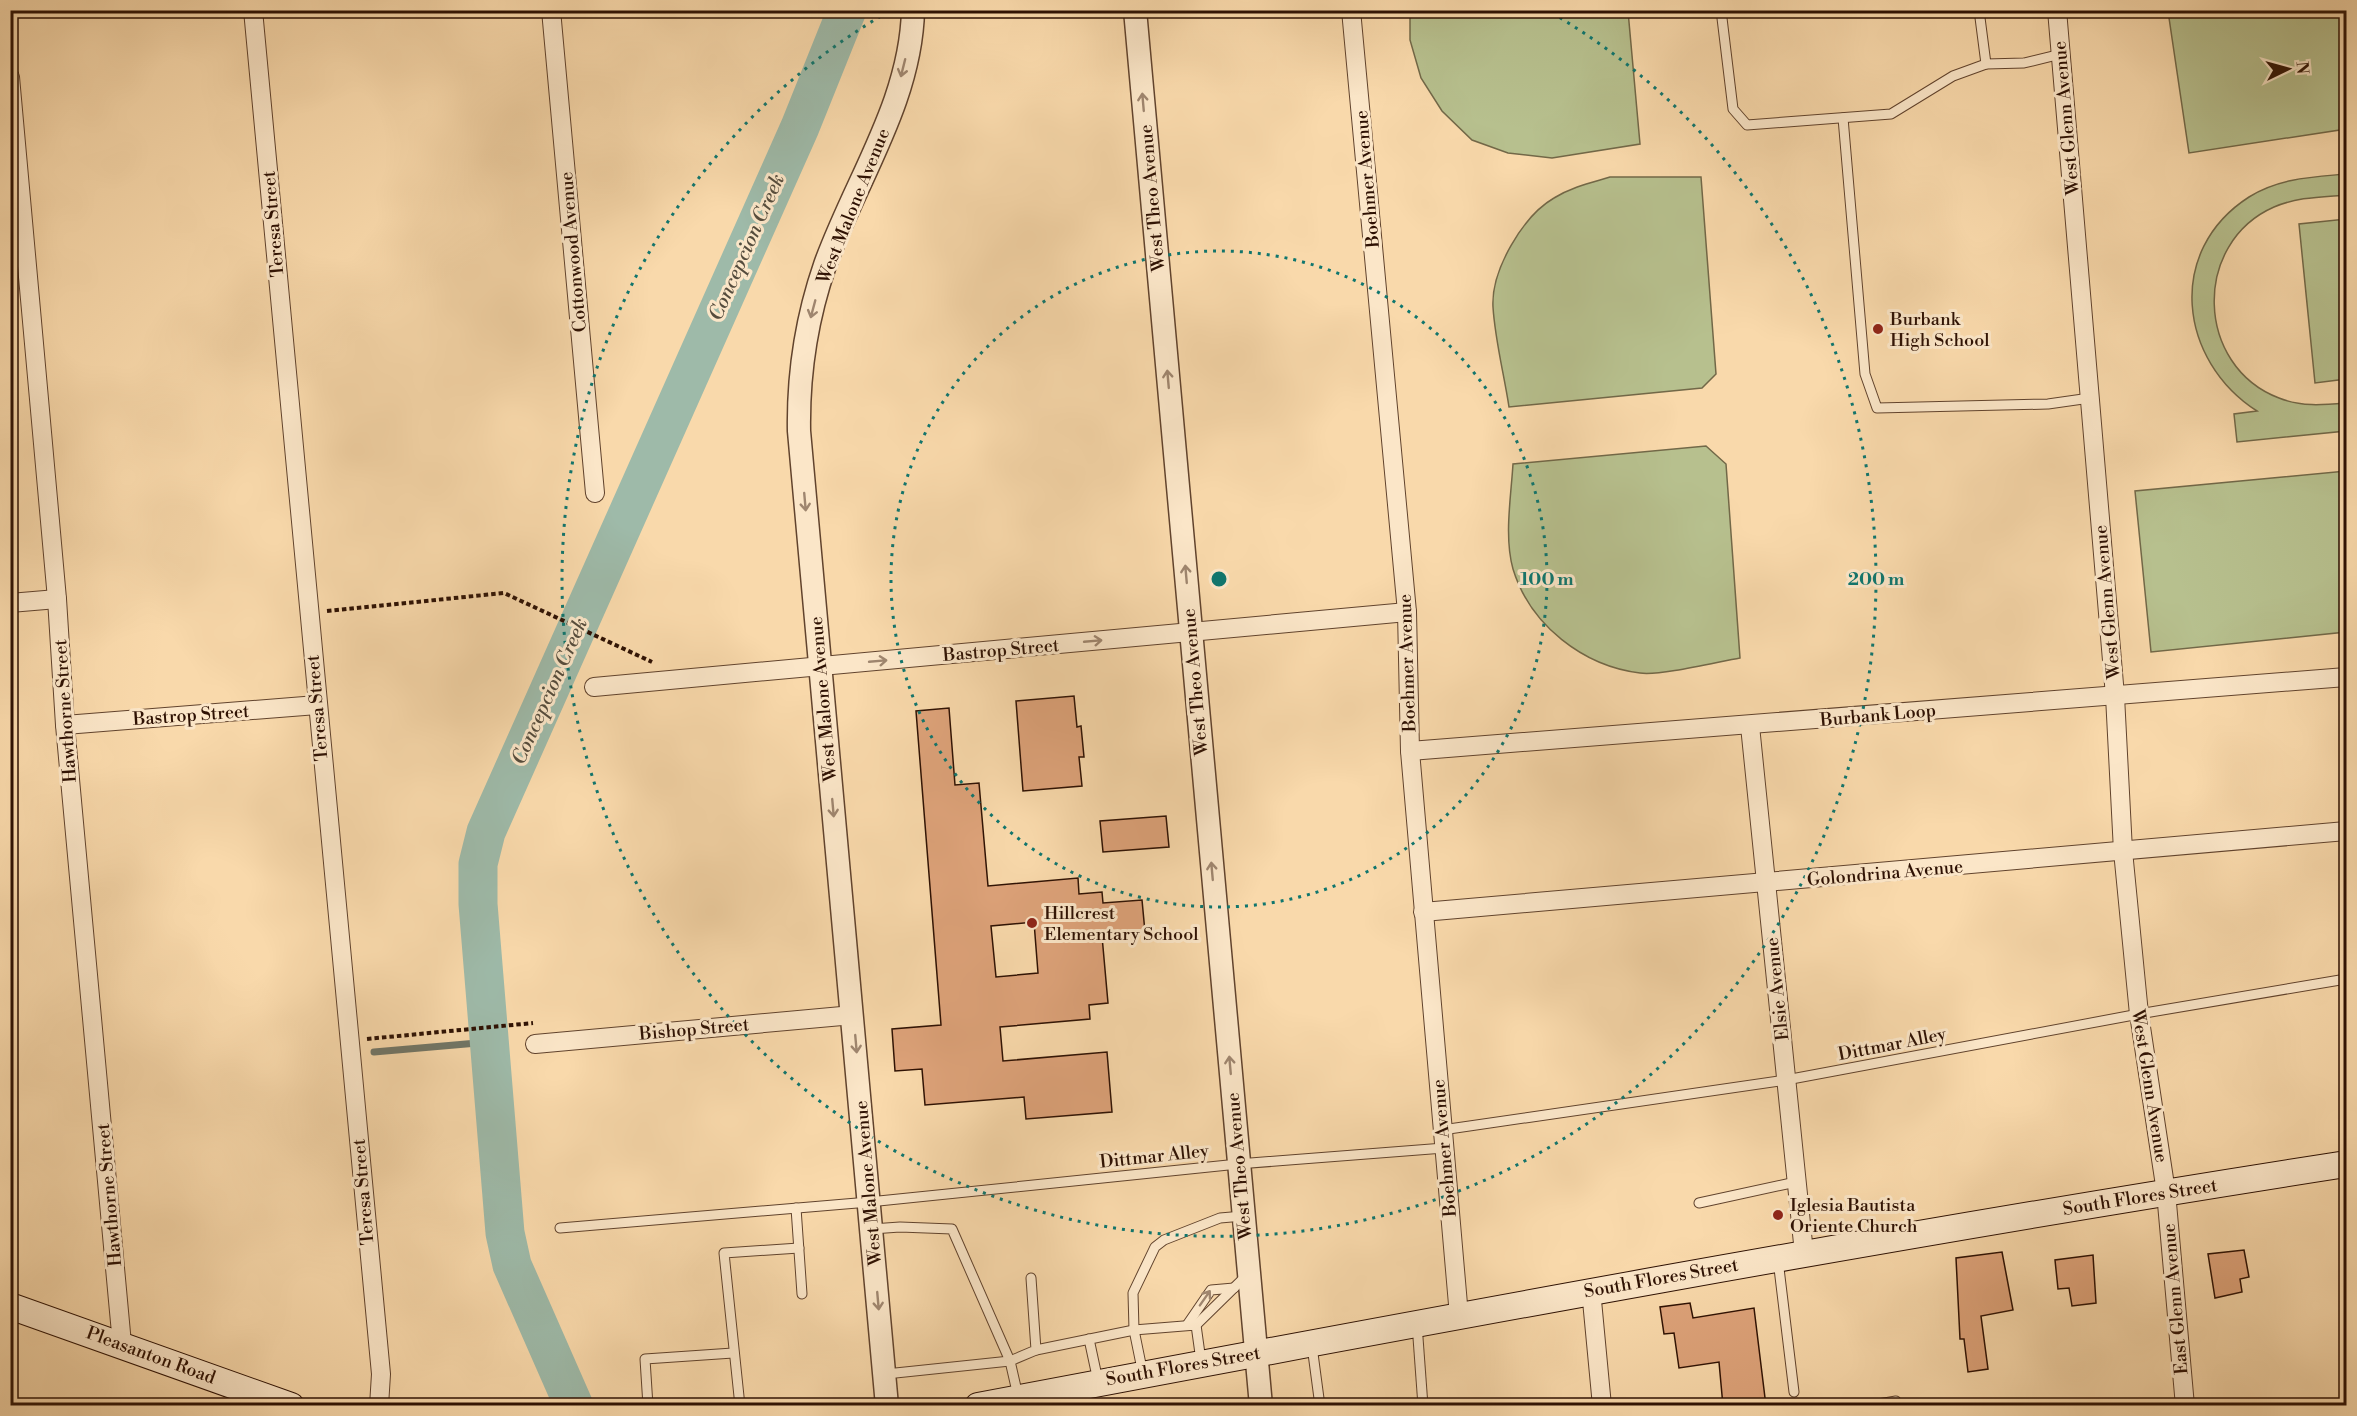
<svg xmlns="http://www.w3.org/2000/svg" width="2357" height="1416" font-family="'Libre Bodoni',serif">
<rect width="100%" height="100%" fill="#f9d9ab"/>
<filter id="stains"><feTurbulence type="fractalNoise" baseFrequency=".00333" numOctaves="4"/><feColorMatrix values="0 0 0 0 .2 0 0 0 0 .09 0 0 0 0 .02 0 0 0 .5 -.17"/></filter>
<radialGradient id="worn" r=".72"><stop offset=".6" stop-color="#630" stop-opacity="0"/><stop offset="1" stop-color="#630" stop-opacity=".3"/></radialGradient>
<g fill="#b7c08e" stroke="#726848" stroke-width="1.5">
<path d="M1410,11H1628L1640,144L1552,158L1508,153L1472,140L1442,111L1421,78L1410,40Z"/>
<path d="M2168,11H2346V129L2189,153Z"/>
<path d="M2346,174V195C2322,197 2297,197 2274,207C2192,243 2195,366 2279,398C2301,407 2323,405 2346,403V431L2237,442L2234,414L2257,411C2179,361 2165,251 2249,197C2279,178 2313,177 2346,174Z"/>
<path d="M1610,177H1701L1716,374L1702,388L1509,407C1504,374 1495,340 1493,307C1491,270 1523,216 1554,198C1572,187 1590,183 1610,177Z"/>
<path d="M2346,219V379L2315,383L2299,224Z"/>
<path d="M1706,446L1726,464L1740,658C1717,662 1660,676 1640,673C1583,666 1530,625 1513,569C1504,537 1511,497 1513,464Z"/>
<path d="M2346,471V632L2151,652L2135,491Z"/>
</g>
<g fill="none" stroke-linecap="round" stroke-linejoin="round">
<path stroke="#717667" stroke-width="7" d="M374,1052L489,1042"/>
<path stroke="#9ebaa9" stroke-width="39" d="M574,1406L512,1265L505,1233L478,904V864L486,832L800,127L847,10"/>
</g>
<g fill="#dea37a" stroke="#2e1103" stroke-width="1.5" fill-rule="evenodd">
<path d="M1074,696L1077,727L1081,726L1084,757H1079L1082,786L1023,791L1016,701Z"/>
<path d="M949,708L955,785L979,783L988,886L1078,878L1079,894L1102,892L1103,903L1142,900L1145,932L1102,936L1108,1003L1089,1005L1090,1019L1000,1027L1003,1061L1107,1052L1112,1112L1026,1119L1024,1097L925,1105L922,1069L895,1071L892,1029L941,1025L916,711ZM1034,922L1038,973L996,977L991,926Z"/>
<path d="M1166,816L1169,847L1103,852L1100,821Z"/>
<path d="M2244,1250L2249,1277L2240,1279L2242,1292L2215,1298L2208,1254Z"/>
<path d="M2002,1252L2013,1310L1981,1316L1988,1369L1968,1372L1964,1339H1960L1956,1258Z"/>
<path d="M2093,1255L2096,1303L2072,1306L2069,1288L2058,1289L2055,1260Z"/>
<path d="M1690,1303L1693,1318L1754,1308L1766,1406H1723L1719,1362L1679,1368L1674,1333L1664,1334L1660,1307Z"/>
</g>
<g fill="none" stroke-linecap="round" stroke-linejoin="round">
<g stroke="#61432d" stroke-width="11">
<g id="service">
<path d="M1721,10L1733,109L1747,125L1891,114L1953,76L1986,64"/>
<path d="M1979,10L1986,64L2024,63L2061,54"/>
<path d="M1843,118L1865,374L1877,408L2048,404L2090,398"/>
<path d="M1442,1130L1786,1080L2139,1014L2346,979"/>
<path d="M1699,1203L1796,1182"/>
<path d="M796,1208L802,1294"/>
<path d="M560,1228L869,1202L1238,1164L1444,1148"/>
<path d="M872,1229L900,1227L952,1229L1010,1361L1018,1396"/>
<path d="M1778,1260L1794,1392"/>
<path d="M1417,1324L1423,1406"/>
<path d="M1187,1325L1211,1290L1234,1288"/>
<path d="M1196,1325L1246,1276"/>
<path d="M1089,1339L1098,1381"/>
<path d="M1312,1346L1320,1406"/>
<path d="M1036,1350L1134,1330L1196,1325L1201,1361"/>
<path d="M886,1374L1010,1361L1036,1350L1031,1278"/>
<path d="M1143,1374L1134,1330L1133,1293L1155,1247L1164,1240L1220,1218L1243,1216"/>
<path d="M648,1406L645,1359L733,1353"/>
<path d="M702,1406L739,1404"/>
<path d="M740,1406L724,1253L799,1248"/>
<path d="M1867,1406L1896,1401"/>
</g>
</g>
<g stroke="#61432d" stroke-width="20">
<g id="minor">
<path d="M253,10L381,1374L379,1406"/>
<path d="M551,10L595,493"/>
<path d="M1351,10L1407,612L1410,751L1459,1316"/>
<path d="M2057,10L2115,696L2123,851L2139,1014L2166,1192L2185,1406"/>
<path d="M10,77L57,599L65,725L122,1344"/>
<path d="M10,603L57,599"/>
<path d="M594,687L1407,612"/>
<path d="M65,725L317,705"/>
<path d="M1750,726L1804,1253"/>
<path d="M1410,751L2346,677"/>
<path d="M1423,912L2346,831"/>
<path d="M535,1044L853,1015"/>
<path d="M1591,1290L1602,1406"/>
</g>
</g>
<g stroke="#61432d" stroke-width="25">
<g id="tertiary">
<path d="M1135,10L1261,1406"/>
<path d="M887,1406L799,431C798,372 806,320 825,265C855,181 911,102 913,10"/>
</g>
</g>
<g stroke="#2e1103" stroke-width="28">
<g id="secondary">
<path d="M10,1306L291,1406"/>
<path d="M978,1406C1433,1320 1889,1235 2346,1164"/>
</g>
</g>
<g stroke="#2e1103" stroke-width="4" stroke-dasharray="4.5 3" stroke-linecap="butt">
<path d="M327,611L504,593L652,662"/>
<path d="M367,1039L533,1023"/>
</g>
<use href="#service" stroke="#fbe6c8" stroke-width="9"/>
<use href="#minor" stroke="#fbe6c8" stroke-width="18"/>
<use href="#tertiary" stroke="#fbe6c8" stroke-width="22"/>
<use href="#secondary" stroke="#fbe6c8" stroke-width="26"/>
</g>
<defs><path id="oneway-shaft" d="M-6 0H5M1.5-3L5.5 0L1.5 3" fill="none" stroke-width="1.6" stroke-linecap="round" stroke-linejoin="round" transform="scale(1.5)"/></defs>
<g stroke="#9f866f">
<use href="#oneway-shaft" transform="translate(903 68) rotate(104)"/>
<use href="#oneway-shaft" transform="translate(1143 102) rotate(-95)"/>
<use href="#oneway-shaft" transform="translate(813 309) rotate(105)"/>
<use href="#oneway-shaft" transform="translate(1168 379) rotate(-95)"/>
<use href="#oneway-shaft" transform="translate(805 502) rotate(85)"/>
<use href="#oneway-shaft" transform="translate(1186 574) rotate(-95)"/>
<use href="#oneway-shaft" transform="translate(1093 641) rotate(-5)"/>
<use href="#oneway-shaft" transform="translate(878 661) rotate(-5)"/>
<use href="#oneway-shaft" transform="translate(833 808) rotate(85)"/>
<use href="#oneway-shaft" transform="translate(1212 871) rotate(-95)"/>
<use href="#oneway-shaft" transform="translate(856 1044) rotate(85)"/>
<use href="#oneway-shaft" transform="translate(1230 1065) rotate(-95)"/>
<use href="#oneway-shaft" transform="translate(1205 1298) rotate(-55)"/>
<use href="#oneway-shaft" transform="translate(878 1301) rotate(85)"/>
</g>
<g fill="none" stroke="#0f766e" stroke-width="3" stroke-dasharray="3 6">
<circle cx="1219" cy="579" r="328"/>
<path d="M1552 13A657 657 0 1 1 886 13"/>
</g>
<g fill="#8f2418" stroke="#fbe6c8" stroke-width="2">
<circle cx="1878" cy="329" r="6"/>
<circle cx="1032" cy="923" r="6"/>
<circle cx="1778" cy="1215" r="6"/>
</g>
<g text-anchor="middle" stroke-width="6" stroke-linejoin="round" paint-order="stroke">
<g font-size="18" fill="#2e1103" stroke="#fbe6c8">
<text transform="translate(2066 118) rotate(-95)" y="6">West Glenn Avenue</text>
<text transform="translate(1367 179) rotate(-95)" y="6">Boehmer Avenue</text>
<text transform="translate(1152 198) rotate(-95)" y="6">West Theo Avenue</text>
<text transform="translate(853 206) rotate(-68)" y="6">West Malone Avenue</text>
<text transform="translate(273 224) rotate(-95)" y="6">Teresa Street</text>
<text transform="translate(573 252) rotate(-95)" y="6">Cottonwood Avenue</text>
<text transform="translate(2107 602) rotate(-95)" y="6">West Glenn Avenue</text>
<text transform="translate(1001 650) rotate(-5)" y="6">Bastrop Street</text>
<text transform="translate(1407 663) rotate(-92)" y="6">Boehmer Avenue</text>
<text transform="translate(1195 682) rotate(-95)" y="6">West Theo Avenue</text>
<text transform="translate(823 699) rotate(-95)" y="6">West Malone Avenue</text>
<text transform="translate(317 708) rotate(-95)" y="6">Teresa Street</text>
<text transform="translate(65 711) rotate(-94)" y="6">Hawthorne Street</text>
<text transform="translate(191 715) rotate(-4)" y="6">Bastrop Street</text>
<text transform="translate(1878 715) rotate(-5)" y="6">Burbank Loop</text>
<text transform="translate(1885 873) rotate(-5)" y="6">Golondrina Avenue</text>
<text transform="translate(1777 989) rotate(-96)" y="6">Elsie Avenue</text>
<text transform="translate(694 1029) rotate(-5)" y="6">Bishop Street</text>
<text transform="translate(1892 1044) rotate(-11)" y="6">Dittmar Alley</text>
<text transform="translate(2150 1086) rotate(81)" y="6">West Glenn Avenue</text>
<text transform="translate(1444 1148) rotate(-95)" y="6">Boehmer Avenue</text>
<text transform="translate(1154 1156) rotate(-6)" y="6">Dittmar Alley</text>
<text transform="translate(1239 1166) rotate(-95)" y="6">West Theo Avenue</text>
<text transform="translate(868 1183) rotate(-95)" y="6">West Malone Avenue</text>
<text transform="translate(363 1192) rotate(-95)" y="6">Teresa Street</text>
<text transform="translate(109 1195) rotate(-95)" y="6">Hawthorne Street</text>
<text transform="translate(2140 1197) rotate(-9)" y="6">South Flores Street</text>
<text transform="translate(1661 1278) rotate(-10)" y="6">South Flores Street</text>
<text transform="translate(2175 1299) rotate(-95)" y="6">East Glenn Avenue</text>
<text transform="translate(151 1355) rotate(20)" y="6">Pleasanton Road</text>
<text transform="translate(1183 1366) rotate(-10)" y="6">South Flores Street</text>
</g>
<g font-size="18" fill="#2e1103" stroke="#fbe6c8" text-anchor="start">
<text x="1890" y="325">Burbank<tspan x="1890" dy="21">High School</tspan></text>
<text x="1044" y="919">Hillcrest<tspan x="1044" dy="21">Elementary School</tspan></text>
<text x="1790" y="1211">Iglesia Bautista<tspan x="1790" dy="21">Oriente Church</tspan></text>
</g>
<g font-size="20" font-style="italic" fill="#554c3d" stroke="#fbe6c8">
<text transform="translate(746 247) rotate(-66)" y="7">Concepcion Creek</text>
<text transform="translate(549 691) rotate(-66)" y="7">Concepcion Creek</text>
</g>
</g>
<circle cx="1219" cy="579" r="9" fill="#0f766e" stroke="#fbe6c8" stroke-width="3"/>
<g font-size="18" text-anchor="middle" font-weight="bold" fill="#0f766e" stroke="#fbe6c8" stroke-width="6" stroke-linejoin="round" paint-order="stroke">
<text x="1547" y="585">100 m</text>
<text x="1876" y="585">200 m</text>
</g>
<rect width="2357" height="1416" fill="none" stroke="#f9d9ab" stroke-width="36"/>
<rect x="12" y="12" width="2333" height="1392" fill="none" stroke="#2e1103" stroke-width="3"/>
<rect x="18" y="18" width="2321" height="1380" fill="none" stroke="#2e1103" stroke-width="1.5"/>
<g transform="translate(2288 69) rotate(85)" stroke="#fbe6c8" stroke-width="4.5" paint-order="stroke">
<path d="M0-4.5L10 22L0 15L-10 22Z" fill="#2e1103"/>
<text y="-9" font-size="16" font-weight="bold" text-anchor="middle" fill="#2e1103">N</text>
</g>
<rect width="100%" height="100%" filter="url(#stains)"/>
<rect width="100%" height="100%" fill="url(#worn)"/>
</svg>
